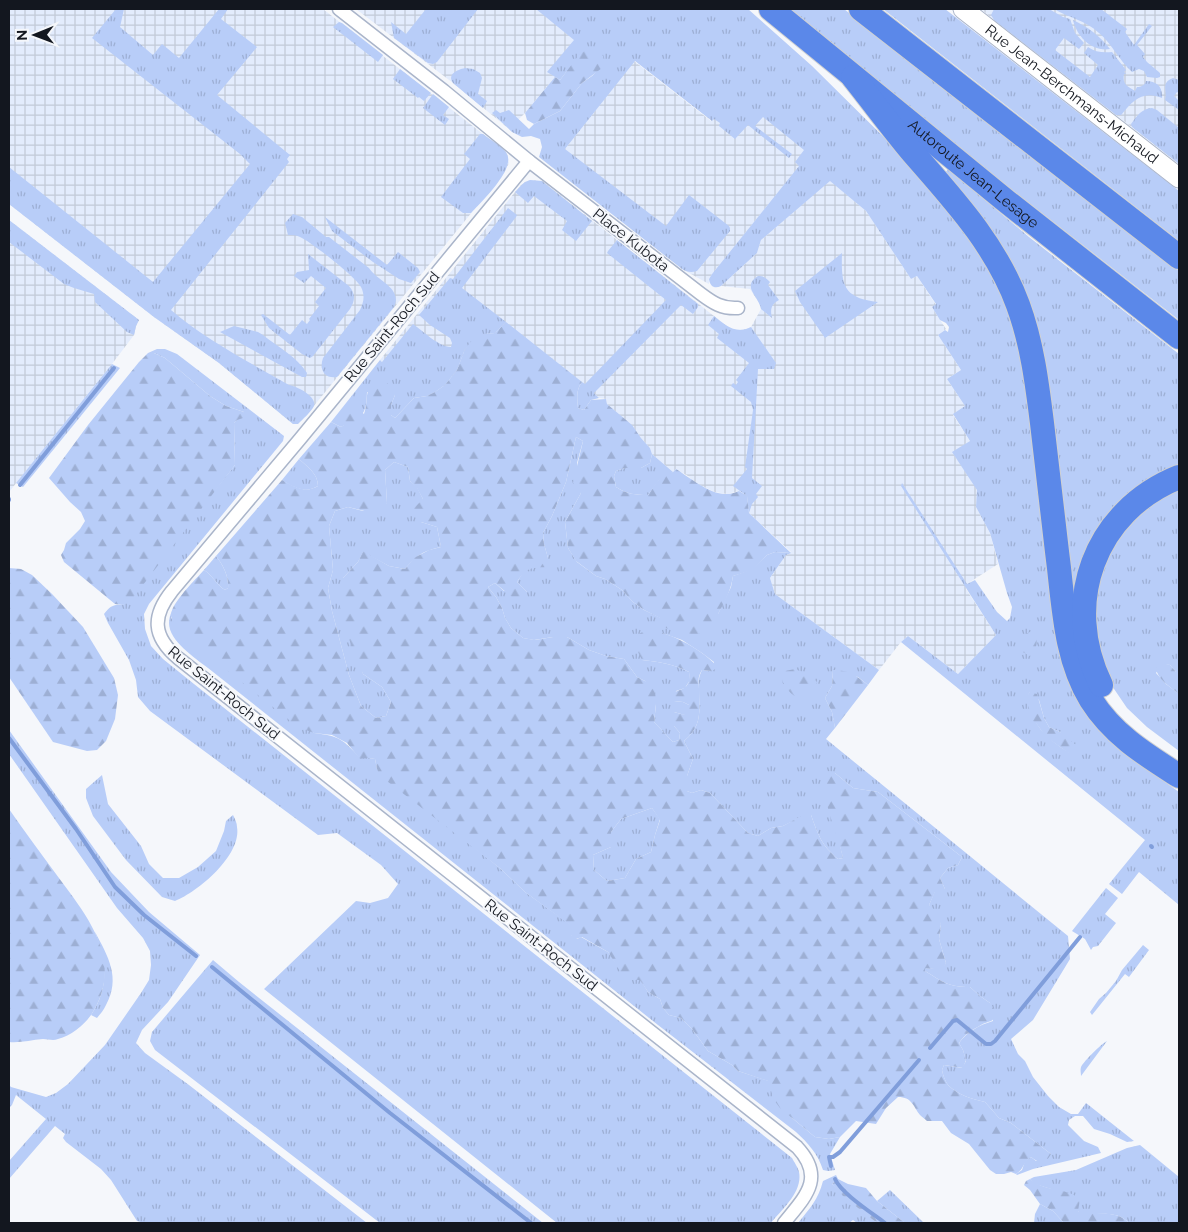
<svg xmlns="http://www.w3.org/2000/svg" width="1188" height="1232" font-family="Raleway,sans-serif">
<defs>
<pattern id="industrial-grid" width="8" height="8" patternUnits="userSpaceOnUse" patternTransform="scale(1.25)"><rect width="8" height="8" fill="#e3ecfd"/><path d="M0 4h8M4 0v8" fill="none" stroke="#c2cad8"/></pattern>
<pattern id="grass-tufts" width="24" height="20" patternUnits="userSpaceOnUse" patternTransform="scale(1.25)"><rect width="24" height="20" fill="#b8cdf8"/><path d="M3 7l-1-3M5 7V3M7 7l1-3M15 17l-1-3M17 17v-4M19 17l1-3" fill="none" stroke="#9dafd4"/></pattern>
<pattern id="forest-firs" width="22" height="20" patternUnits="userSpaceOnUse" patternTransform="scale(1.25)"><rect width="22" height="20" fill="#b8cdf8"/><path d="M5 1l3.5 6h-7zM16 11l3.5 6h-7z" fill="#9dafd4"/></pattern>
</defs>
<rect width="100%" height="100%" fill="#f5f7fb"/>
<g fill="url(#industrial-grid)">
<path d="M9,9H323L506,152L508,157L509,163L504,173L313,407L298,424H293L219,363L154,317L9,204Z"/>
<path d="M356,9H573L593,24L551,74L555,77L525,113L509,129L453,83Z"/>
<path d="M981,9H1179V164L994,20Z"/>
<path d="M634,61L711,121L714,118L748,125L762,113L810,153L712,274L709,279V284L682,269L565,149Z"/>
<path d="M530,180L542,181L714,316L728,327L734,330L746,329L751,327L761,309L760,304L750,289L721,286L757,253L761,240L830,180L866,211L911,279L917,276L936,305L932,307L946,329L938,335L961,370L947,379L965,406L953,415L970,441L953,453L978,490L976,507L990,533L998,564L967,584L966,589L996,635L958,674L908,636L901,642L879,670L775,594L770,578L786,555L791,552L749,513L739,491L727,494L715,492L695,483L688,476L676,469L673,472L652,454L650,448L641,438L632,426L607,404L606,399L599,398L582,382L427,396L380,360L515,192L521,185L525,182Z"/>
<path d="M9,220L139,320L136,326L134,335L112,364L9,492Z"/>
</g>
<g fill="url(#grass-tufts)" fill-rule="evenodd">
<path d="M116,9H124L120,27L153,55L162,44L179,58L219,9H228L221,19L257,47L217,95L290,155L287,159L289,162L171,310C206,340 249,362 289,385C296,386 317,396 314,406C312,411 302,420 298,424H293L219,363L154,317L9,204V167L153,282L250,164L240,154L92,38Z"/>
<path d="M426,9H478L437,62L433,64L428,63L394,38L391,22L406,34Z"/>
<path d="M536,9H748L812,66L907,160L972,240L1002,292L1023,349L1050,579L1129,756L1179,792V905L1139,872L1122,894L1109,884L1145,840L901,642L908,636L958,674L996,635L901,486L902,483L967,584L975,580L997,612L1007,621L1010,618L1012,607L1007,593L990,533L976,507L977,490L952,452L970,441L953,414L965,406L947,379L961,370L938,335L945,330L948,332L949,327L946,323L940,320L932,307L936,304L917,276L911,279L866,211L830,181L761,240L757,253L721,286C715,289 710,287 709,279L712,274L799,166L795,162L804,150L763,117L755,126L792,154L789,158L748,125L735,139L719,126L720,123L714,119L712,121L635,61L565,149L666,226L689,195L729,226L730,228V231L697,271C691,273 687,272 682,269L539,157L542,147L540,139L531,136L522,137L512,132L492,113L496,110L500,113L509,110L529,129L534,124L560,111L582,83L592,76L597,71H567L560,80L547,72L574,40ZM1029,692L1039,700L1044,718L1049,727L1060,732L1070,753C1046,739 1028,722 1029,692Z"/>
<path d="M789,9H844L1179,271V320L1007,186Z"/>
<path d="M883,9H945L1179,191V241Z"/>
<path d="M994,9H1049L1063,17L1070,19L1075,33L1084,43L1079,49L1064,38L1055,50L1090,77L1098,65L1084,53L1088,47C1095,52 1103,53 1112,52L1126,70L1124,72L1126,74H1124C1122,85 1128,86 1135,91L1137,87C1141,87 1145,85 1146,81C1157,81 1163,87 1162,98C1143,90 1133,100 1122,114L1121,115H1116L994,20L991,15Z"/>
<path d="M1054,9H1101L1127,29L1125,32L1134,45L1149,24L1152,26L1137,45L1145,54L1143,57L1147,62L1160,73V77L1157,78L1147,77L1144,71L1139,69L1132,72C1119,60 1112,44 1099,33C1085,20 1069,18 1054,9Z"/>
<path d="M1073,20C1088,27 1100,36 1110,49C1092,52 1077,37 1073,20Z"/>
<path d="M339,22L342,23L383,55L378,62L333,27Z"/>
<path d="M465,68L473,69L480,73L482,78L478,94L487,101L483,108L453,83C447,74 457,70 465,68Z"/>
<path d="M400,69L431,93L424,101L419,97L418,98L393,79Z"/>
<path d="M1173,78L1179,80V93L1177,92L1174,96L1179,101V110L1165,100C1168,90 1160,83 1173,78Z"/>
<path d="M433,94L449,107L443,115L449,119L445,125L423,108Z"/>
<path d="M1152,108L1157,110L1179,128V164L1132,127L1131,124C1138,115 1141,109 1152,108Z"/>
<path d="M480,134H483C489,139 504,147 507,154C515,170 481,202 471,213H463L441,197L470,159L464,154Z"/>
<path d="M948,169L1029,237L1179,354V468L1106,524L1083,671L1041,355L942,177Z"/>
<path d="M530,180L542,181L592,221L576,241L562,230L567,221L534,196L528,203L515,192C520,187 523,182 530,180Z"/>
<path d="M508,208L517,215L516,217L462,288L506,322L495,333L485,334L465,349L457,370L445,385L435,392L427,396L414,398L395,418L391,415V405L395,395L367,392C366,417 363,415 341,427L331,422L380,360L382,362L413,324C423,331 439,347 451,347L452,343L450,338L430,325L419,315L450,278L453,279Z"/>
<path d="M293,214L302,217L326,237H329L369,268C377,281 403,288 394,307L337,377C324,379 319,369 323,358L360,310C364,302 365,295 361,287C357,278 310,241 300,237C296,235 292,235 288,235L285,223Z"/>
<path d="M325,217L387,265L398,252L418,268L420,272L411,283L399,279L373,262L332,231Z"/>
<path d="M9,220L139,320L136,326L134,335L127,332L95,302L94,294L74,288L64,284L9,242Z"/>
<path d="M617,240L698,304V307L693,314L681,305L594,393L599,398L591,400L584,410L578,408C577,400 576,389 582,382L585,384L666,300L607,253L608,251Z"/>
<path d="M842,253C841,285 843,298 878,302L825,338L800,302L795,291Z"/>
<path d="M308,254L349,286C356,294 355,301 350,309L313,356L310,358L302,354L269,328L261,315L263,314L290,335L302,320L307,324L310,320L309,319L319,306L315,302L326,288L311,276L304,283L294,276L297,272L309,270Z"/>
<path d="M758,276C764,276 766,278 770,282L768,285L779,300C771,304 770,310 772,318L761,309C759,296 741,287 758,276Z"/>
<path d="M714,316C725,325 736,335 751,327L776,363L774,369H758L752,478L762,486L756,494L758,497L752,504L749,513L747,496L733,486L747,469L745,467L753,410L751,402L731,386L733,383L736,385L738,382L736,380L749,363L717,338L719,334L708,325Z"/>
<path d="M234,326L258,332L263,335C278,347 297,357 307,373L306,377H302L220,332Z"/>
<path d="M157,349H165L177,354L284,436L283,441L149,604L144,614L145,629L151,646L163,659L194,684L792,1158C794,1162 798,1167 799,1172C803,1192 782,1209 771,1223H557L264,989L356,901L370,903L388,898L398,884L381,865L337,833L318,835L150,711L138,697L136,680L129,660L108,623L104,614C110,606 114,604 123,605L235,465L234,423L244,412L226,406L210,396L165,358L154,353H148Z"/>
<path d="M112,364L120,368L23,487L16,483Z"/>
<path d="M576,437L583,441L577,463L581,493L565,522L568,548L577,562L596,576L605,579L622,590L633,602L644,610L661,618L718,614L731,587L733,576L753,569L767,555L775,552L791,553L786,555L770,578L775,594L879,670L868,685L858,677L833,670L832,686L825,698L832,712L835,728L826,739L1068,936L1070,959L1033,1020L1011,1039L1018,1054L1025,1061L1033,1077L1048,1096L1059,1107L1071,1114H1078L1086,1103L1134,1141L1127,1142L1110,1134L1094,1129L1083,1116H1075L1069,1120L1068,1125L1084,1141L1098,1147L1101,1153L1033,1169L1017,1175L1016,1174L1022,1170L1025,1161L1031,1157L1036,1161L1051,1154L1011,1123L999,1118L985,1102C972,1099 958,1095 948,1085C945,1081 943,1075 942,1070L944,1065L962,1068L966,1061L963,1050L959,1043C967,1032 979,1025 993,1021L990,1003L980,996L970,987C948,987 943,982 925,971V968L942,969L946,963L939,939L941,924L929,905L935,891L945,889L940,878L948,868L958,865L962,857L878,792L853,788L835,773L840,845L843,858L838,859C821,845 818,834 811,815L803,816L783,826L771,828L758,836L748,833L710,793L701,790L692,793L687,791V776L693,759L684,741C703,725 699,712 699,689C699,681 698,678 702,670L711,671L714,662L702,653L682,640L662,633L642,660C659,662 674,664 689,672L690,680L685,688L676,691L674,701L683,702L689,705V716L681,714L674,712V726L680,733L679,740L673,742L654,722L656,705L645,681L637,677L624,659L606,656L589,650L567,637H553L534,640L523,638L511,628L505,618L502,608L496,597L488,587L495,583L504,591L527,592L517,582L524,571L533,567L548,558L544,544L543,533L552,516L566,482Z"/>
<path d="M652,454L673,472L659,480L648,495C636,495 626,494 616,487L614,476L616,471L625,468H641L650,463Z"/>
<path d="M299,459C308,467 318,474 318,486C305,494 293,487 282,480Z"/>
<path d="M394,462L408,467L410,481L417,487L423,499L421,522L437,527L441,547C423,551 417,555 405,569L389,566L363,552L358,562L343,578L363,674L382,687L391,702L386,716L376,718L361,706L349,675L332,611L328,588L333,570L329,526L335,511L348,507L363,511L387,503L385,470Z"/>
<path d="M1179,488V672H1176L1170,665L1162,664L1156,673L1166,684L1179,694V751L1147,727L1127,708L1110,683L1098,656L1094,605L1107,552L1138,511Z"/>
<path d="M216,556C223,565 229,576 228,588L225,590C217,585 212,575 204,570Z"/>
<path d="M172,611L171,618L314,733C339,736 343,739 360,758H369L375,759L377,769L501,869L525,892L571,925V935L577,939L581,937L608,952L615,962L640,979L648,992L660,999L663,1008L669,1015L681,1018L692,1029L708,1051L732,1065L738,1071L769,1081L792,1118L815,1137L829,1139L840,1137L830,1154L835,1170L828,1171L823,1170C818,1154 808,1143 796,1132L658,1025L208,668C195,658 169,641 169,623C169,619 170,615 172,611Z"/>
<path d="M9,730L111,872L149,912L200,955L168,1002L142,1030L136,1043L145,1053L189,1085L367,1223H144L137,1221L111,1180L101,1169L66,1142L63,1138L65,1134L55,1126L9,1179V1161L46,1119L16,1095L12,1105L9,1108V1085L11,1087L46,1097L56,1093L68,1084L105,1045L141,993L149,980L151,965L150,951L143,938L117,908L9,754Z"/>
<path d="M102,775L108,804L141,846L149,864L163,878H179L198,867L216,851L224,831L226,821L233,815C235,819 237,823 237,827C242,855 198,892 175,901L162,897L126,860L93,816L86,798V789Z"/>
<path d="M652,808L660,819L655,835L651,852L636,859L625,878L607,881L594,870L593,855L611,847V832L621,819Z"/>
<path d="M1106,888L1118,898L1105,914L1116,923L1098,946L1093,947L1091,950L1085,939L1072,931Z"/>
<path d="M95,932C108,956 121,978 106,1005C104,1010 100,1014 97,1018L91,1015C110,986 106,963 95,932Z"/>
<path d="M1143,945L1149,950L1129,977L1125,974L1092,1015L1090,1012L1099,999L1106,993L1116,981L1122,970Z"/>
<path d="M213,960L239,982L543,1223H380L155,1050L150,1041L152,1032Z"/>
<path d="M1107,1041L1081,1076C1081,1073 1080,1070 1081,1067C1084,1061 1101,1044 1107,1041Z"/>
<path d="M1140,1145L1179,1177V1223H1129C1118,1210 1096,1214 1080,1215L1078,1211L1051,1189L1035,1184L1030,1179L1034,1177L1076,1170L1127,1148Z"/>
<path d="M836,1175L838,1179L832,1184L877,1223H857L853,1220L849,1223H798C810,1208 818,1200 823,1181Z"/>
<path d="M890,1190L924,1223H905L877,1201Z"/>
<path d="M1040,1204L1053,1211L1064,1223H1034L1035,1214Z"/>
</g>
<g fill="url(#forest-firs)" fill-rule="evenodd">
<path d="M588,48H596L603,56L604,61L602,68L582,83L560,111L534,124L527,120L525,113L555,77L560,80L579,55Z"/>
<path d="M506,322L582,382C576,389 577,400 578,408L584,410L591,400L606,399L607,404L632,425L641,438L650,448L652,454L650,463L641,468H625L616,471L614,476L616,487C626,494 636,495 648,495C656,484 659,474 673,472L676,469C689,477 710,495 727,494C731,494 736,492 739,491L747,496L749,513L791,553L775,552L767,555L753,570L733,576C731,589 726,600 719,612C717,617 715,626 711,629C701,639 678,632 666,628L660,618L644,610L633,602L622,590L605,579L596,576L576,561L568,548L565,522L581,493L573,483L583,441L576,437L566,482L552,516L543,533L544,544L548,558L546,567C530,568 527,567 517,582L527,592L524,597L513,598L495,583L488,587L496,597L502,608L505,618L511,628L523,638L535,640L553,637H567L589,650L606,656L624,659L637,677L645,681L655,690L656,704L654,722L673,742L679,740L680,733L674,726L670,718L674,712L681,714L689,715V705L683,702L674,701L670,694C683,688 691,689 689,672C674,664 659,662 642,660L636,648V636C639,634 643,631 647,631C667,629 707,652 718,668L711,671L702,670C697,678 699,681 699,689C699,712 703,725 684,741L693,759L687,776V791L692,793L701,790L710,793L748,833L758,836L771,828L783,826L803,815H811C818,834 821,845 838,859L843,858C837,830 822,804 824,775L829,771L835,773L853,788L878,792L962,857L958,865L948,868L940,878L945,889L947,898L943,901L935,892L929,905L938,913L941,924L939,939L946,963L943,970L925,968V971C943,982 948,987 970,987L980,996L990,1003L997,1014C991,1024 990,1020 981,1025C972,1030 964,1035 959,1043L963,1050L966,1060L963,1068L944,1065L942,1070C943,1075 945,1081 948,1085C958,1095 972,1099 985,1102L999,1118L1011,1123L1051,1154C1045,1165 1040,1164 1031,1157C1022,1163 1025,1168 1016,1174L1011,1172L1004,1174H996L990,1170L969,1144L951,1133L942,1121H927C925,1119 922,1117 920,1115C913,1106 912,1097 898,1097L886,1108L876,1124L856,1121L840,1137L829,1139L815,1137L780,1108L774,1100L768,1081L738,1071L732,1065L708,1051L692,1029L681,1018L669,1015L663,1008L660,999L648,992L640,980H629L622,974L608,952L582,937L573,940L571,935L570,925L525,892L501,869L383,778L377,769L375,759L368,758L360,759L347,743L332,735L314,733L298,727L181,634C178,628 172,622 171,616C170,604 196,579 204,570C212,575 217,585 225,590L228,588C229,576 223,565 216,556L282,480C293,486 305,494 318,486C318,474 308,467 299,459L331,422L341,427L344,425L345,415L349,411L358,409L364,414C370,397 361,387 383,379L390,386L395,395L391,405V415L395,418L414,398L427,396L435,392L445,385L457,370L465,349L473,339L485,334L495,333ZM394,462L408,467L410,481L417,488L423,499L412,510L421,522L437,527L441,547L429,550L414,558L405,569L389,566L363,551L358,562L343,578L339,603L347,634L363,674L382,687L391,702L386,716L376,718L361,706L349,675L332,611L328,588L333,570L329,526L335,511L348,507L377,514L387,503L385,470ZM652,808L660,820L655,835L651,852L636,859L625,878L607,881L594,870L593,855L611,847V832L621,819Z"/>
<path d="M148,353H154L165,358L210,396L226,406L244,412L243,418L237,420L234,423L235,465L133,598L123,605L115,604L64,562L61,555L64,550L66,543L80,529L85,521L81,512L70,502L49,478L88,425L139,362Z"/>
<path d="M9,568L21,569L32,575L52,594L83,627L114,678L118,695L115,719L106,741L97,750L87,751L53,742L9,677Z"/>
<path d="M1030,632C1039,638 1037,642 1035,652L1030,656L1019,650V637Z"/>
<path d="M1162,663L1170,665L1176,672H1179V694C1170,687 1157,679 1156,668Z"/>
<path d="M795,669L809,675L817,682C814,696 806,706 792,694C788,691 785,685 782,681L785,671Z"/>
<path d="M833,670C848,670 856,675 868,685L835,728L832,712L825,698L832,686Z"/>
<path d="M1029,692L1037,694L1044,718L1049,727L1060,732L1076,745L1070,754L1046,737L1036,723L1031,720L1029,708Z"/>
<path d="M9,809C24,831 40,852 56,874C87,916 126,961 91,1015C84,1025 71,1036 58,1039C53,1041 48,1039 43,1039C31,1040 21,1043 9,1042Z"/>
<path d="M838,1179L848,1184L866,1188L877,1201L905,1223H877L843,1196L832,1184Z"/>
<path d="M1030,1179C1041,1189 1055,1188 1069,1193C1073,1194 1077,1197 1080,1199L1078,1211L1081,1214C1096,1214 1118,1210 1129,1223H1064L1053,1211L1040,1204L1030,1190L1024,1185L1026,1181Z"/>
</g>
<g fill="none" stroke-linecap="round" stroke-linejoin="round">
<g stroke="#809edb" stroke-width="4">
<path d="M20,485L114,368"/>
<path d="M9,500V499"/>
<path d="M9,738L76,829L115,887L144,915L196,956"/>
<path d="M1151,846L1152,847"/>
<path d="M212,967L390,1113L531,1223"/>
<path d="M930,1048L953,1021L957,1020L986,1044H991L995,1041L1080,937"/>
<path d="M831,1166L829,1157H833L840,1152L919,1060"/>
<path d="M835,1179C841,1193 872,1213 885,1223"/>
</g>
<g stroke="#aab5ca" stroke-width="15">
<g id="street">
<path d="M339,9L444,91L529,161L701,294C713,303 722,309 738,308"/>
<path d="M529,161L300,439L172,591C152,616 152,636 178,658L797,1147C826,1178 805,1197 784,1223"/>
</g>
</g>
<g stroke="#aab5ca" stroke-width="21">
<g id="secondary">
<path id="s1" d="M963,9L1179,178"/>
</g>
</g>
<g stroke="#d0d1d2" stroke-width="26">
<g id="highway">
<path id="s2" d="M771,9L1006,201L1179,337"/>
<path d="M861,9L1179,257"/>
<path d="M853,77C873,102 892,128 913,153C954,200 996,245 1018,305C1032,343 1037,383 1042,423C1048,472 1053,520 1059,568C1064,613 1067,661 1091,700C1113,735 1146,755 1179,776"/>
<path d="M1101,685C1061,603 1094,511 1179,477"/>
</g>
</g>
<use href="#street" stroke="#fff" stroke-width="12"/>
<use href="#secondary" stroke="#fff" stroke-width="19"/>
<use href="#highway" stroke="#5b88e9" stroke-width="24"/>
</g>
<g text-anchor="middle" stroke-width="4" stroke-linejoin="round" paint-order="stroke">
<g font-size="15" fill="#13171f" stroke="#f5f7fb">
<text dy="5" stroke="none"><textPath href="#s1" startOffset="138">Rue Jean-Berchmans-Michaud</textPath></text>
<text dy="5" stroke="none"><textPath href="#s2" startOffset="261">Autoroute Jean-Lesage</textPath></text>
<text transform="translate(631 240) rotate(38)" y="5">Place Kubota</text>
<text transform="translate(392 327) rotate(-50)" y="5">Rue Saint-Roch Sud</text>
<text transform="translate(224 693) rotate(39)" y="5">Rue Saint-Roch Sud</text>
<text transform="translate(541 945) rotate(38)" y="5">Rue Saint-Roch Sud</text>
</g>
</g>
<rect width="1188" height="1232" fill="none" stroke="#13171f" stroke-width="20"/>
<g transform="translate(35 35) rotate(269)" stroke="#f5f7fb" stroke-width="4" paint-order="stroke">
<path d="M0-4L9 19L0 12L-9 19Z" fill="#13171f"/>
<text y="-8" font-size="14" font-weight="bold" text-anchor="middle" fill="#13171f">N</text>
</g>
</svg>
